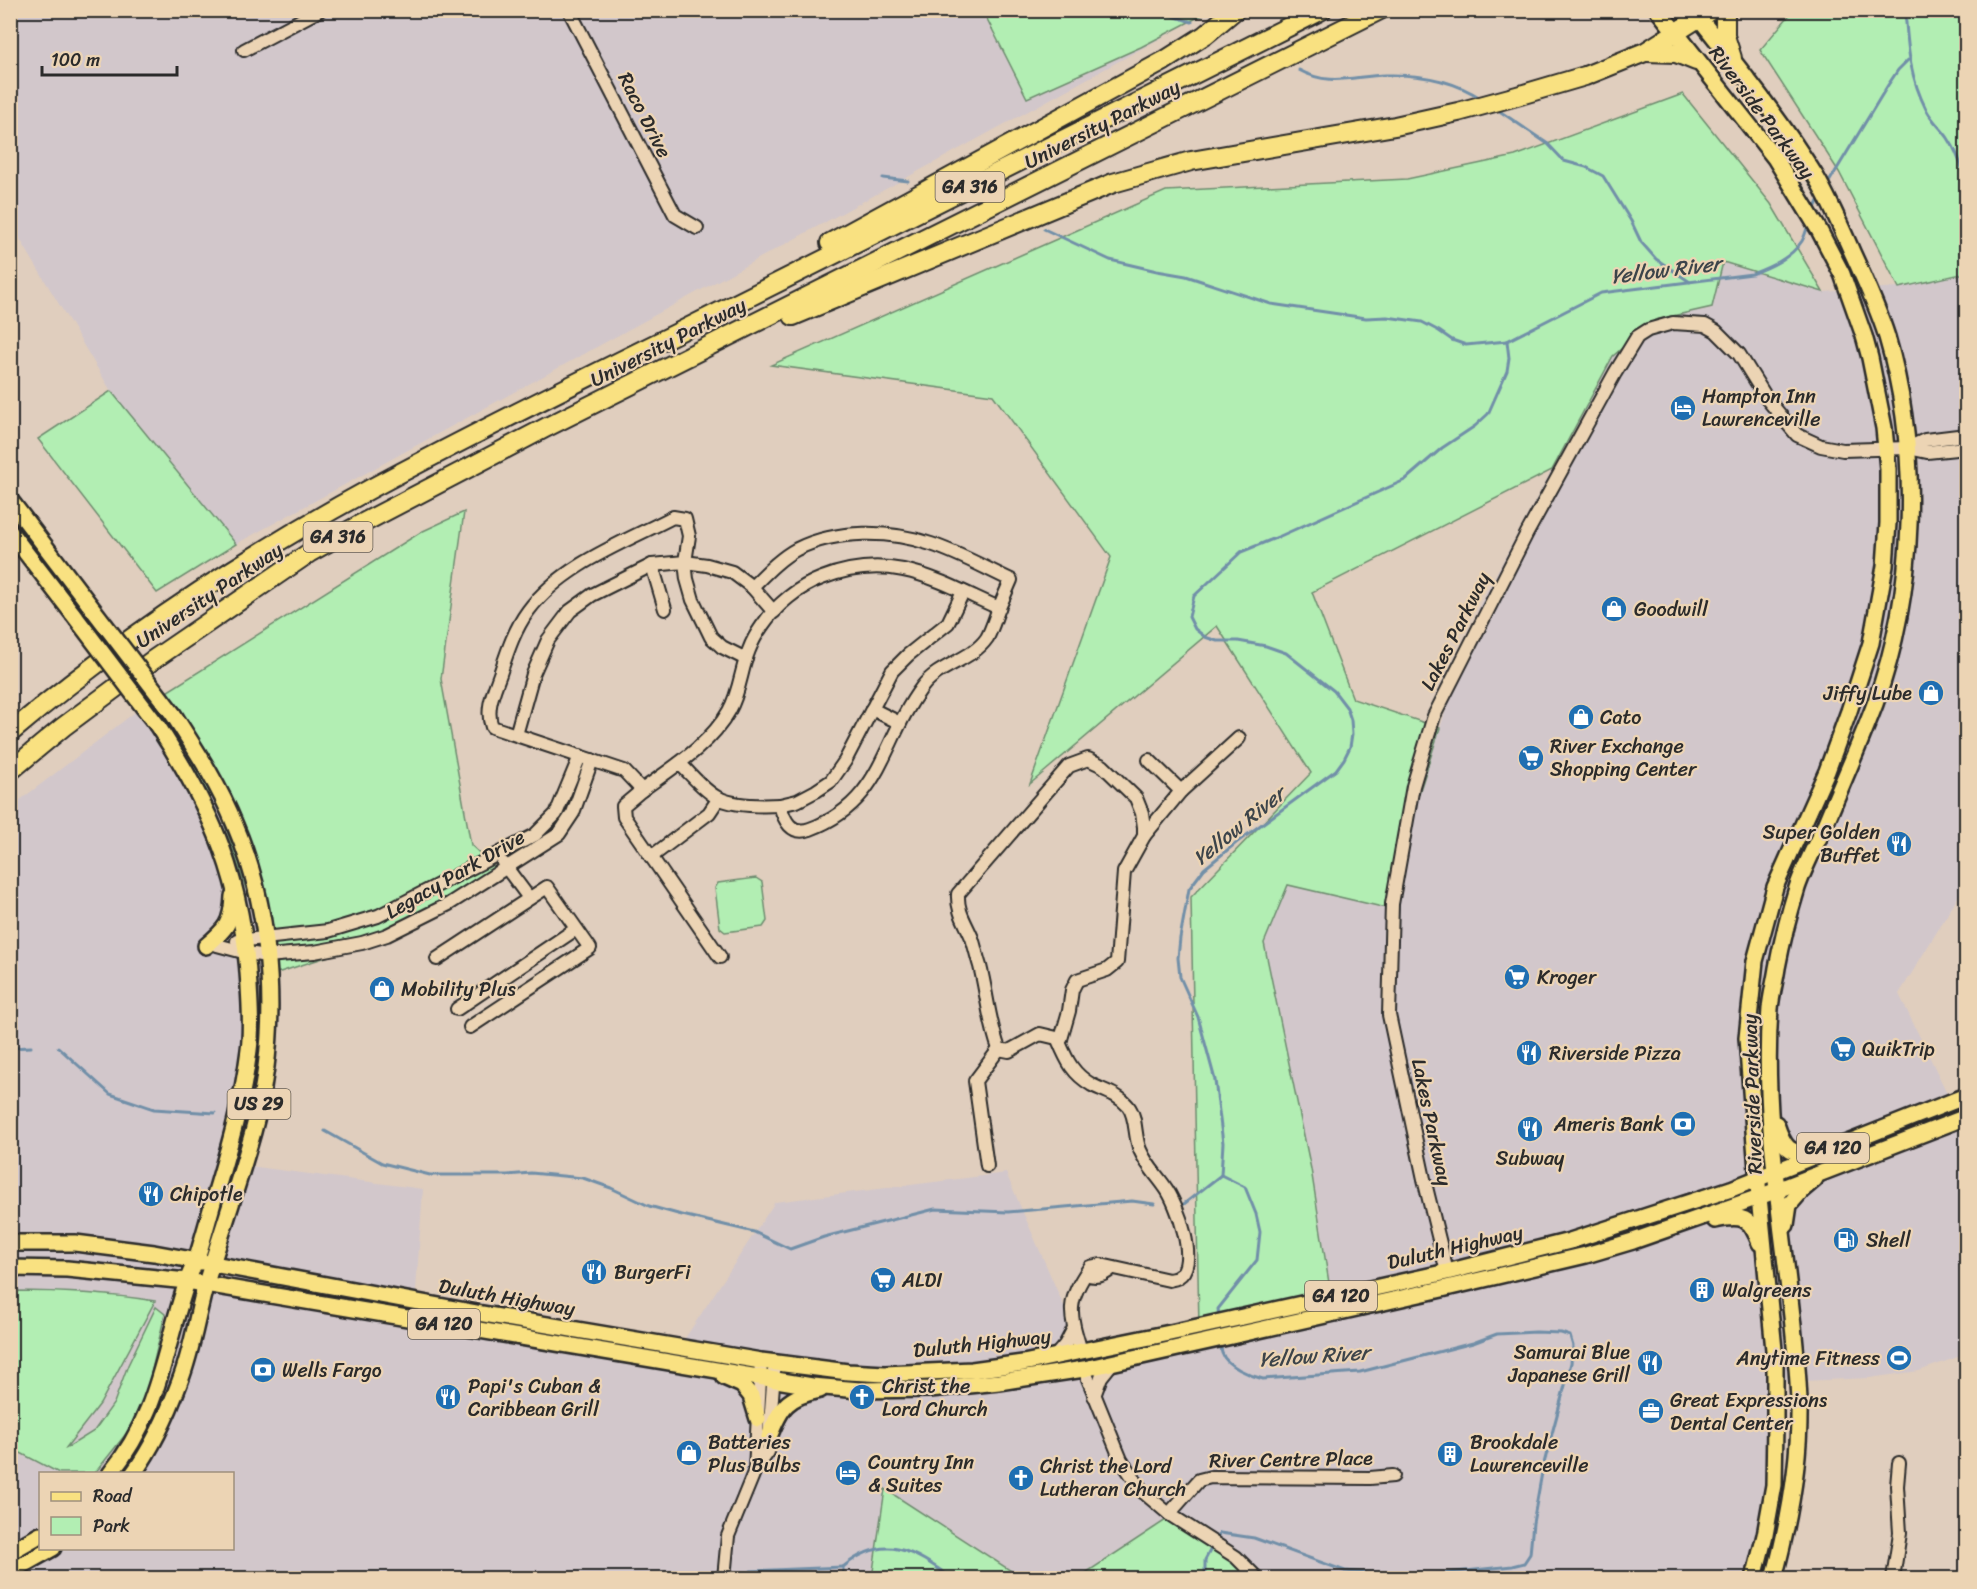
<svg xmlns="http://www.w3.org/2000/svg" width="1977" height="1589" font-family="Sriracha,sans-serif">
<rect width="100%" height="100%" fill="#e0cebe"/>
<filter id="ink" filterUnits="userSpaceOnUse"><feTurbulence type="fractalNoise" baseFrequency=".0167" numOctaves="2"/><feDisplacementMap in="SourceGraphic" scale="12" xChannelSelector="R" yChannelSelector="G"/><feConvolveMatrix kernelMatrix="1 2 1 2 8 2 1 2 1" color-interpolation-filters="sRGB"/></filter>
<g filter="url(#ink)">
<g fill="#d2c7cb" fill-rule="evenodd">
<path d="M11,11H983L1027,98L1141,47L1210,11L1023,114L236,544L111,391L11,224Z"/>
<path d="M1723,262L1823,292L1899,287L1966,273V884L1899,994L1948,1095L1966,1090V1354L1919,1371L1869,1378L1781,1382L1787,1530L1764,1578H1255L1169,1518L1078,1578H1022L885,1490L872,1578H11V1448L51,1469L11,1432V807L138,710L218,803L274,974L261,1116L242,1165L423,1189L414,1319L672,1358L775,1202L1006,1173L1086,1357L1199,1328L1311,1169L1264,943L1288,885L1394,910L1396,865L1480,604L1613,356L1654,320L1712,308ZM40,1474H232V1548H40Z"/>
</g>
<g fill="#b2eeb3" stroke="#6e8c6f" stroke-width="1.5">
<path d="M983,11H1210L1141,47L1027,98Z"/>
<path d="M1793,11H1966V273L1899,288L1839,172L1760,50Z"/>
<path d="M1683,94L1771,204L1823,292L1723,262L1712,307L1655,320L1613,356L1552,470L1312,592L1353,699L1440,728L1396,865L1395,910L1288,885L1264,943L1311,1169L1332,1302L1199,1328L1191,897L1311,773L1217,626L1030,784L1111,557L993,395L771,365L1166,191L1407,179L1515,156Z"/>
<path d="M111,391L236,544L157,593L38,439Z"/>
<path d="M464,512L441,679L471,845L500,872L421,926L274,974L218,804L138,710L421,532Z"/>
<path d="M756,878L762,882L767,921L763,927L725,932L720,928L715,888L718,883Z"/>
<path d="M10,1291C59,1291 107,1293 155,1301L100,1404L65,1449L94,1431L114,1403L128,1365L156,1307L165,1314L147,1391L133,1425L95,1473H59L11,1448Z"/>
<path d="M885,1489L1022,1578H872Z"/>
<path d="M1169,1518L1255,1578H1078Z"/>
</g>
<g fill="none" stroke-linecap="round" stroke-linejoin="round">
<g stroke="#718fa8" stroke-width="3">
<path d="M1168,10L1173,16L1192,22"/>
<path d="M1905,10C1908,48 1909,75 1926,109C1932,121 1941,128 1948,138C1957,151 1961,165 1966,180"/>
<path d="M1299,70C1330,87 1353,76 1385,75C1418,74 1454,80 1482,99"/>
<path d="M1495,108L1548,144L1564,161L1586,167L1603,176L1631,221L1641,242L1656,259L1690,282"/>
<path d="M883,178L908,181"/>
<path d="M1826,187L1888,85L1898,70L1908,60"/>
<path d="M1814,210L1820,197"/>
<path d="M1044,229L1110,260L1157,271L1186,276L1271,304L1366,318L1387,317L1422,322L1439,331L1452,340L1466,345L1507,341L1601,293L1752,274C1770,267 1791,258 1802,241C1805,236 1807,228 1809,222"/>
<path d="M58,1047L110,1094L154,1109L215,1113"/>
<path d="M10,1048L31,1047"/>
<path d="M325,1131L382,1163L430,1175H507L531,1173L583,1178L611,1188L649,1206L678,1214L754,1232L790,1249L824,1237L935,1209L1008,1212L1132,1201L1154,1204"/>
<path d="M1221,1175L1223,1143L1215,1080L1198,1017L1180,977L1178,958L1180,938L1189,889L1204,869L1236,843L1336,770L1344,759L1350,747L1352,734L1351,720L1347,708L1334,691L1286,653L1266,646L1238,641H1217L1205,637L1195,629L1189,617L1194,596L1241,552L1278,537L1405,480L1442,448L1475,426L1488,414L1507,371L1509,358L1507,341"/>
<path d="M1180,1207L1221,1175"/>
<path d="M1219,1316L1218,1309L1257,1260L1260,1232L1256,1214L1245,1187L1221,1175"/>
<path d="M1216,1539L1220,1533L1254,1538L1345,1571L1410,1577L1512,1566L1524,1563L1530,1554L1533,1523L1543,1467L1571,1363L1573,1346L1570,1336L1561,1333L1536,1332L1497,1334L1473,1343L1360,1372L1263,1379C1251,1376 1226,1366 1222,1353C1221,1350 1221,1347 1221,1343"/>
<path d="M751,1571L843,1567"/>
<path d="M681,1578L692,1572"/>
<path d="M843,1578V1567C886,1532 913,1551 952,1578"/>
<path d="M1205,1578V1560L1213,1545"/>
</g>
<g stroke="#2b2b2b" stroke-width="16">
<g id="minor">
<path d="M569,10L675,215L697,228"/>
<path d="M244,50L320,10"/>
<path d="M1908,448L1925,440L1966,435"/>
<path d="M652,565L665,609"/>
<path d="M774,612L752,587C765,574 780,558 797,549C837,529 890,530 931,544C959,553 985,568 1011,580L999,608"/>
<path d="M746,659L722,647L711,637L693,600L687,579L685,562L707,565L732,572L752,587"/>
<path d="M872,709L900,723"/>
<path d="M516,735L533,674L548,640L570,611L592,595L652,565L685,562L689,536L685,519L673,517C623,543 562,565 528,611C514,630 507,653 500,674C494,691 485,709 492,727L624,771L642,790C672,768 710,745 729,711C740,692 741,669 749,650C752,642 757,633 762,626C776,605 798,587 822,578C892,551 936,580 999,608C995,618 992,629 987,638C971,661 939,664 922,687C881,742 883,802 810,829C791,836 784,820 780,805C762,806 735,806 718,798C703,790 691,774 679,763"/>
<path d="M1088,759L1103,766L1136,798L1142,813L1144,827V836L1124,872L1117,962L1107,970L1077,980L1072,990L1069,1011L1061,1039L1040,1034L1009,1051L999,1049C989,1022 987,994 980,966C977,957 975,947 972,938C966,923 957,912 958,894L1069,766Z"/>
<path d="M1149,760L1181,791"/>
<path d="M642,790L623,806L624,817L720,957"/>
<path d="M780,805L797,801L816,791L831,781L845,761L892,671L908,655L948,623L963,592"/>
<path d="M1144,836L1181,791L1239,738"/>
<path d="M651,857L709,813L719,798"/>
<path d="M503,863L529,898"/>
<path d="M237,941L328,931L378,916L535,835L556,814L580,756"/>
<path d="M217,945L247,953L267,956L314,952L362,943L387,935L449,904L559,834L573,813L592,760"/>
<path d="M437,959L547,887L590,948L470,1027"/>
<path d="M457,1009L576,929"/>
<path d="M1061,1039L1059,1042C1067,1061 1073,1074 1092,1085C1104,1091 1118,1094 1128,1106C1137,1117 1134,1136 1140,1150C1147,1166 1156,1174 1165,1187C1177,1203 1200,1264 1178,1277C1176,1279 1172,1279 1169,1280L1101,1265L1090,1267C1066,1302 1069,1312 1081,1351"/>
<path d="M987,1166L975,1081L999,1049"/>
<path d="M1447,1272L1424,1179L1389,1015L1392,904L1413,786L1434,716L1527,533L1615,373L1637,337L1648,330L1673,323L1705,325L1716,331L1739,354L1767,399L1797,435L1821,446L1843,450L1908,448L1927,452L1966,448"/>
<path d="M1086,1274C1096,1278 1104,1276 1112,1268"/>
<path d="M1054,1358L1065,1345L1074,1328"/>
<path d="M1084,1369L1121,1460L1143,1492L1169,1514L1236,1557L1257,1578"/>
<path d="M1094,1396L1101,1377L1113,1362"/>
<path d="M755,1469L761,1361"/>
<path d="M1169,1514L1199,1480L1211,1477L1370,1478L1393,1476"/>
<path d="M724,1578L728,1536L755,1470L768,1452L774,1371"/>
<path d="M1893,1578L1900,1533L1897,1486L1899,1463"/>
</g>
</g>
<g stroke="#2b2b2b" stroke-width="20">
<g id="major">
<path d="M1658,10L1775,158L1819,230L1842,274L1864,336L1870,358L1884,428L1888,469V523L1885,566L1871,643L1849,711L1827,771L1775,887L1755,961L1747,1038L1759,1197L1775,1360V1424L1774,1485L1765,1535L1754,1578"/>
<path d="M1693,10C1736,65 1780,118 1816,177C1830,201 1841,227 1852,252C1865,280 1878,308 1887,337C1921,452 1916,592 1875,704C1859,746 1841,786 1824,827C1815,847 1804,867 1797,888C1789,914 1782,941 1777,968C1775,982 1771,996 1770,1009C1761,1134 1790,1258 1798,1382C1803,1448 1791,1515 1774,1578"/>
<path d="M10,500L89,604"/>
<path d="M10,532L73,614"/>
<path d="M206,946C226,929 232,923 233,896"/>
<path d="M1776,1124C1783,1145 1789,1158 1813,1149"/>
<path d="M1715,1220C1743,1214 1750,1217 1760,1243"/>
<path d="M1786,1225L1789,1205L1802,1190L1815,1179"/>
<path d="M10,1243H75L154,1253L477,1313L761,1361L848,1372L885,1374L972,1370L1023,1363L1170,1333L1447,1272L1570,1241L1731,1189L1966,1096"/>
<path d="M10,1268L67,1269L187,1281L812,1386L860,1390L930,1389L999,1382L1084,1369L1442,1289L1586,1255L1633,1241L1759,1197L1966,1117"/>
<path d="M724,1377L742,1385L751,1396L758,1419"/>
<path d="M769,1437C781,1406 787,1397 820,1390"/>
<path d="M110,1474C160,1412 163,1352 187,1282C189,1274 193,1268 196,1261C203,1239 209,1217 215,1195C229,1148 243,1099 249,1050C252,1029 250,1007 249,986C243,882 214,812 157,725"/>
<path d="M133,1474C152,1448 169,1411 180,1381C193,1348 197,1313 207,1280C222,1231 239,1182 253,1132C280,1034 275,919 235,825C219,785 196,750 173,714"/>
<path d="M10,1552L40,1535"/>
<path d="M10,1572L53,1548"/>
</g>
</g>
<g stroke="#2b2b2b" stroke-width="22">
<g id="highway">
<path d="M1725,10V36L1732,58"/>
<path d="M1647,52L1676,53L1696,61"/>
<path d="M830,243L1164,61L1205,35L1235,10"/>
<path d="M793,316L1113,183L1191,161L1395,126L1458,112L1517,96L1585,76L1645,52L1711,10"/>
<path d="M10,733C121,639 245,557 372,488C474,433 578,382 681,331C895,224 1109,118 1322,10"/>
<path d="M10,771L63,727L153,660L309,553L359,525L547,427L1380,10"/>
</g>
</g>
<use href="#minor" stroke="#ecd4b4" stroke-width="12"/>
<use href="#major" stroke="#f9e181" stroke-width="15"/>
<use href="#highway" stroke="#f9e181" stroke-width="18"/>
<g stroke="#2b2b2b" stroke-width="20" stroke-linecap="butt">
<g id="major-bridge">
<path d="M89,604L173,714"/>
<path d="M73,614L157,725"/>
</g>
</g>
<use href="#major-bridge" stroke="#f9e181" stroke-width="15"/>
</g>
</g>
<defs>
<g id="hotel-disc" transform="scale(1.35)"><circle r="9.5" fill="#1f6fb2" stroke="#ecd4b4"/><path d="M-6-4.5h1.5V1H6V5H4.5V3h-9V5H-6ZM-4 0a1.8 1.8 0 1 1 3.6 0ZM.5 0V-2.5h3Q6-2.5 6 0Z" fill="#fff"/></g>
<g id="shop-disc" transform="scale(1.35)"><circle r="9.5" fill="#1f6fb2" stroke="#ecd4b4"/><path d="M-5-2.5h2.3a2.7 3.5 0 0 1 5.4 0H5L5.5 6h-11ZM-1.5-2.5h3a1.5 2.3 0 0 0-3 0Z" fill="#fff"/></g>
<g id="supermarket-disc" transform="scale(1.35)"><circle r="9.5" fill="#1f6fb2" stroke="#ecd4b4"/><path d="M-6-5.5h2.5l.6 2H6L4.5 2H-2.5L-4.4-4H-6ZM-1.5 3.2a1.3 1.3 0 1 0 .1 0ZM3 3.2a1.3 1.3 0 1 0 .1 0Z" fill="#fff"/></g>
<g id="restaurant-disc" transform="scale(1.35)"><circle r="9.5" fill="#1f6fb2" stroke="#ecd4b4"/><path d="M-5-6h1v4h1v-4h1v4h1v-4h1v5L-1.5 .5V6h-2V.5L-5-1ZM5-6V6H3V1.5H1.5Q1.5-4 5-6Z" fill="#fff"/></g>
<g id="bank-disc" transform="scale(1.35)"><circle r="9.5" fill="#1f6fb2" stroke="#ecd4b4"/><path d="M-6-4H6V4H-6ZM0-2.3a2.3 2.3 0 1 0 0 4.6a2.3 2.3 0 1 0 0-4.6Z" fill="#fff"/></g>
<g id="fuel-disc" transform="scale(1.35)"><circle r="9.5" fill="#1f6fb2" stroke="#ecd4b4"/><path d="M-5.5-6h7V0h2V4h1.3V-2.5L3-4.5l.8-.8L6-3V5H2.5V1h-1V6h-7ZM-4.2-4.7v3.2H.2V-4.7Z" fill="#fff"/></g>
<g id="building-disc" transform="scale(1.35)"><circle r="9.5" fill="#1f6fb2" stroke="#ecd4b4"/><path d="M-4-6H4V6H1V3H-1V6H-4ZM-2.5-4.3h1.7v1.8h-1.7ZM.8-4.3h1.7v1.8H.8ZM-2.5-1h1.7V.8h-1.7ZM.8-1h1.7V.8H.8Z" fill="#fff"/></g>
<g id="stadium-disc" transform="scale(1.35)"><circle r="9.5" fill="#1f6fb2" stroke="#ecd4b4"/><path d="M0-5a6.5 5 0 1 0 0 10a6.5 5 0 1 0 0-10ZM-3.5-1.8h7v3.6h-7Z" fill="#fff"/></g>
<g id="church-disc" transform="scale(1.35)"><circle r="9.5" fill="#1f6fb2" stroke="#ecd4b4"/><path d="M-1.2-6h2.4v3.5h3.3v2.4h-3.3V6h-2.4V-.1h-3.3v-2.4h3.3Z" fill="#fff"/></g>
<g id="office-disc" transform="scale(1.35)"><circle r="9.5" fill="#1f6fb2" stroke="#ecd4b4"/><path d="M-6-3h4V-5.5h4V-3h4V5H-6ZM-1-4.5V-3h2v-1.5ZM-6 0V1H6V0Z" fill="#fff"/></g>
</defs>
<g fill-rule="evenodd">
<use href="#hotel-disc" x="1683" y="408"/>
<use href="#shop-disc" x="1614" y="609"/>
<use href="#shop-disc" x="1931" y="693"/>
<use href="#shop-disc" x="1581" y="717"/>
<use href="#supermarket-disc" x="1531" y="758"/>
<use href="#restaurant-disc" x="1899" y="844"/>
<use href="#supermarket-disc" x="1517" y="977"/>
<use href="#shop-disc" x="382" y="989"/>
<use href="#supermarket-disc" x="1843" y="1049"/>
<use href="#restaurant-disc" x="1529" y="1053"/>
<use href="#bank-disc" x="1683" y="1124"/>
<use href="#restaurant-disc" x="1530" y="1129"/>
<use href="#restaurant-disc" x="151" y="1194"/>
<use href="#fuel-disc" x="1846" y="1240"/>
<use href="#restaurant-disc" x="594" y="1272"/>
<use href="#supermarket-disc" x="883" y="1280"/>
<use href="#building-disc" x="1702" y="1290"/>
<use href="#stadium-disc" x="1899" y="1358"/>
<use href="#restaurant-disc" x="1650" y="1363"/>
<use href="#bank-disc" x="263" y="1370"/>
<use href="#restaurant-disc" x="448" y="1397"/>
<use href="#church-disc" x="862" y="1397"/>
<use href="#office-disc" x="1651" y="1411"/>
<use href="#shop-disc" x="689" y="1453"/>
<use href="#building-disc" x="1450" y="1454"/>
<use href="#hotel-disc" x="848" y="1473"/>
<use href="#church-disc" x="1021" y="1478"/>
</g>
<g text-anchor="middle" stroke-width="4.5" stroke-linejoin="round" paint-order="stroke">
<g fill="#ecd4b4" stroke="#655e54" stroke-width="1.5">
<rect x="935.5" y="172" width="69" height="30" rx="4.5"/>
<rect x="303.5" y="522" width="69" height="30" rx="4.5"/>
<rect x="227.5" y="1089" width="63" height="30" rx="4.5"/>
<rect x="1797" y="1133" width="72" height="30" rx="4.5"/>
<rect x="1305" y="1281" width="72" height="30" rx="4.5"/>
<rect x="408" y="1309" width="72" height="30" rx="4.5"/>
</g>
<g font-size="18" font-weight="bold" fill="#2b2b2b">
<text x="970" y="193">GA 316</text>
<text x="338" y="543">GA 316</text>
<text x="259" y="1110">US 29</text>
<text x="1833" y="1154">GA 120</text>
<text x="1341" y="1302">GA 120</text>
<text x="444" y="1330">GA 120</text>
</g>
<g font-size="20" fill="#2b2b2b" stroke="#ecd4b4">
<text transform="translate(1762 112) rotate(53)" y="7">Riverside Parkway</text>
<text transform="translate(645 115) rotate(63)" y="7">Raco Drive</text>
<text transform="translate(1102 124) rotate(-27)" y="7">University Parkway</text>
<text transform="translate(668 342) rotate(-27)" y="7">University Parkway</text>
<text transform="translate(209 595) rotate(-34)" y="7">University Parkway</text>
<text transform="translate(1455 631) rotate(-63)" y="7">Lakes Parkway</text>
<text transform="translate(455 874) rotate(-30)" y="7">Legacy Park Drive</text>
<text transform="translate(1752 1094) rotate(-92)" y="7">Riverside Parkway</text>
<text transform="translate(1432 1122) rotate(78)" y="7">Lakes Parkway</text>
<text transform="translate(1455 1247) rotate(-13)" y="7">Duluth Highway</text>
<text transform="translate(507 1297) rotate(10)" y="7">Duluth Highway</text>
<text transform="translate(982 1343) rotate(-6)" y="7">Duluth Highway</text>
<text transform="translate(1291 1459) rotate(-1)" y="7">River Centre Place</text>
</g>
<g font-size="20" fill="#2b2b2b" stroke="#ecd4b4" text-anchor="start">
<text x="1702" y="403">Hampton Inn<tspan x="1702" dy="23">Lawrenceville</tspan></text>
<text x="1634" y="616">Goodwill</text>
<text x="1912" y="700" text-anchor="end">Jiffy Lube</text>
<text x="1600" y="724">Cato</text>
<text x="1550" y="753">River Exchange<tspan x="1550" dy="23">Shopping Center</tspan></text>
<text x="1880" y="839" text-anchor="end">Super Golden<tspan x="1880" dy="23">Buffet</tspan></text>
<text x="1537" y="984">Kroger</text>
<text x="401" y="996">Mobility Plus</text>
<text x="1862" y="1056">QuikTrip</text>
<text x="1549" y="1060">Riverside Pizza</text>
<text x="1664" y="1131" text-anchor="end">Ameris Bank</text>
<text x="1530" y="1165" text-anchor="middle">Subway</text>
<text x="170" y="1201">Chipotle</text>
<text x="1866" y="1247">Shell</text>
<text x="614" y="1279">BurgerFi</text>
<text x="902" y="1287">ALDI</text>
<text x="1722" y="1297">Walgreens</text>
<text x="1630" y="1359" text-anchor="end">Samurai Blue<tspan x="1630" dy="23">Japanese Grill</tspan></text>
<text x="1880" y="1365" text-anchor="end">Anytime Fitness</text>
<text x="282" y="1377">Wells Fargo</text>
<text x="468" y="1393">Papi's Cuban &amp;<tspan x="468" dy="23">Caribbean Grill</tspan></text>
<text x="882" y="1393">Christ the<tspan x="882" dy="23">Lord Church</tspan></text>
<text x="1670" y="1407">Great Expressions<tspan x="1670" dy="23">Dental Center</tspan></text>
<text x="708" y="1449">Batteries<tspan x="708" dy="23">Plus Bulbs</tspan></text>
<text x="1470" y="1449">Brookdale<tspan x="1470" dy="23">Lawrenceville</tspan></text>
<text x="868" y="1469">Country Inn<tspan x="868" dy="23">&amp; Suites</tspan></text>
<text x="1040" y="1473">Christ the Lord<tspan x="1040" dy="23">Lutheran Church</tspan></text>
</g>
<g font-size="21" font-style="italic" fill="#3c444a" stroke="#ecd4b4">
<text transform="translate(1666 270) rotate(-7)" y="7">Yellow River</text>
<text transform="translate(1239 826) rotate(-39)" y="7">Yellow River</text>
<text transform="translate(1314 1356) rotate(-4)" y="7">Yellow River</text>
</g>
</g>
<rect width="1977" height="1589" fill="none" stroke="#ecd4b4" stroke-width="36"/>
<rect x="18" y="18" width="1941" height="1553" fill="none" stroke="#2b2b2b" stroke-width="2" filter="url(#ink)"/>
<rect x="39" y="1472" width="195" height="78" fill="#ecd4b4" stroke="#9f907d" stroke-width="1.5"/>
<rect x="51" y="1492" width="30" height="9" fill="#f9e181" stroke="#9f907d" stroke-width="1.5"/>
<text x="93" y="1502" font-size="18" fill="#2b2b2b">Road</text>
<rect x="51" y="1517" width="30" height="18" fill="#b2eeb3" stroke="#9f907d" stroke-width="1.5"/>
<text x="93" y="1532" font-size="18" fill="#2b2b2b">Park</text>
<path d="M42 66v9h135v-9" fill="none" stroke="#2b2b2b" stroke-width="3"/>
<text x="51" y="66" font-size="18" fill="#2b2b2b" stroke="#ecd4b4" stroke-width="4.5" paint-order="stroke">100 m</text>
</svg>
